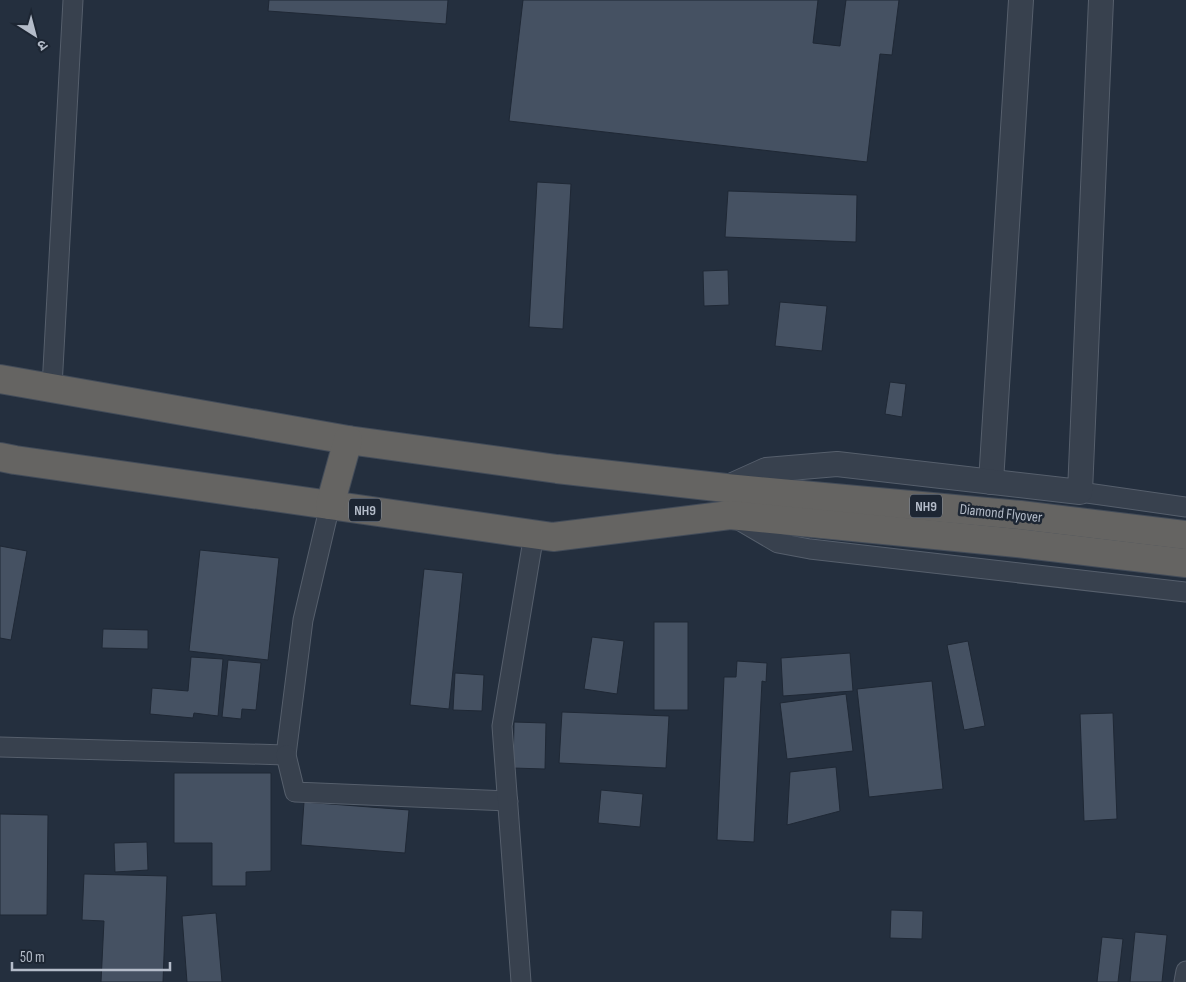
<svg xmlns="http://www.w3.org/2000/svg" width="1186" height="982" font-family="'Sofia Sans Condensed','Noto Sans Devanagari',sans-serif">
<rect width="100%" height="100%" fill="#242f3e"/>
<g fill="#455162" stroke="#1f2835">
<path d="M269,0H448L446,24L268,11Z"/>
<path d="M523,0H818L813,43L840,46L846,0H899L892,55L880,54L867,162L509,121Z"/>
<path d="M537,182L571,184L563,329L529,327Z"/>
<path d="M728,191L857,195L856,242L725,237Z"/>
<path d="M728,270L729,305L704,306L703,271Z"/>
<path d="M780,302L827,306L822,351L775,346Z"/>
<path d="M890,382L906,384L902,417L885,414Z"/>
<path d="M0,546L27,551L11,640L0,638Z"/>
<path d="M200,550L279,558L268,660L189,651Z"/>
<path d="M424,569L463,573L449,709L410,705Z"/>
<rect x="654" y="622" width="34" height="88"/>
<path d="M103,629L148,630V649L102,648Z"/>
<path d="M592,637L624,641L617,694L584,689Z"/>
<path d="M968,641L985,726L964,730L947,645Z"/>
<path d="M850,653L853,691L783,696L781,658Z"/>
<path d="M191,657L223,659L218,716L194,713L193,718L150,714L152,688L188,691Z"/>
<path d="M228,660L261,663L256,710L242,709L241,719L222,717Z"/>
<path d="M737,661L767,663L766,682L762,681L754,842L717,840L724,677H736Z"/>
<path d="M455,673L484,675L482,711L453,710Z"/>
<path d="M932,681L943,789L869,797L857,689Z"/>
<path d="M846,694L853,751L787,759L780,703Z"/>
<path d="M562,712L669,716L666,768L559,763Z"/>
<path d="M1113,713L1117,819L1084,821L1080,714Z"/>
<path d="M514,722L546,723L545,769L513,768Z"/>
<path d="M836,767L840,811L787,825L790,772Z"/>
<path d="M174,773H271V871L246,872V886H212V843H174Z"/>
<path d="M601,790L643,794L640,827L598,823Z"/>
<path d="M304,802L409,810L405,853L301,845Z"/>
<path d="M0,814L48,815L47,915H0Z"/>
<path d="M147,842L148,870L115,872L114,843Z"/>
<path d="M84,874L167,876L163,982H101L104,921L82,920Z"/>
<path d="M891,910L923,911L922,939L890,938Z"/>
<path d="M216,913L222,982H187L182,916Z"/>
<path d="M1135,932L1167,935L1162,982H1130Z"/>
<path d="M1102,937L1123,939L1118,982H1097Z"/>
</g>
<g fill="none" stroke-linecap="round" stroke-linejoin="round">
<g stroke="#565f6c" stroke-width="21">
<g id="minor">
<path d="M52,387L73,0"/>
<path d="M1080,492L1186,507"/>
<path d="M737,519L778,543L810,549L1186,592"/>
<path d="M0,747L286,755L303,620L330,505"/>
<path d="M286,755L295,792L508,801"/>
<path d="M521,982L502,726L534,534"/>
<path d="M1184,982L1186,971"/>
</g>
</g>
<g stroke="#565f6c" stroke-width="26">
<g id="tertiary">
<path d="M991,482L1021,0"/>
<path d="M726,488L766,470L837,464L1080,492L1101,0"/>
</g>
</g>
<g stroke="#434c59" stroke-width="30">
<g id="trunk">
<path d="M0,379L348,440L557,469L726,488L1020,515L1186,535"/>
<path d="M0,457L15,460L553,537L730,515L1017,543L1186,563"/>
<path d="M330,505L348,440"/>
</g>
</g>
<use href="#minor" stroke="#38414e" stroke-width="19"/>
<use href="#tertiary" stroke="#38414e" stroke-width="24"/>
<use href="#trunk" stroke="#656462" stroke-width="28"/>
</g>
<g text-anchor="middle" stroke-width="5" stroke-linejoin="round" paint-order="stroke">
<g fill="#1d2633" stroke="#878f9c" stroke-width="1">
<rect x="910" y="494.5" width="32" height="23" rx="4"/>
<rect x="349" y="498.5" width="32" height="23" rx="4"/>
</g>
<g font-size="14" font-weight="bold" fill="#b4bcc9">
<text x="926" y="511">NH9</text>
<text x="365" y="515">NH9</text>
</g>
<g font-size="15" fill="#b4bcc9" stroke="#1d2633">
<text transform="translate(1001 513) rotate(6)" y="5">Diamond Flyover</text>
</g>
</g>
<g transform="translate(35 35) rotate(144)" stroke="#1d2633" stroke-width="4" paint-order="stroke">
<path d="M0-4L9 19L0 12L-9 19Z" fill="#b4bcc9"/>
<text y="-8" font-size="14" font-weight="bold" text-anchor="middle" fill="#b4bcc9">उ</text>
</g>
<path d="M12 962v8h158v-8" fill="none" stroke="#b4bcc9" stroke-width="2.5"/>
<text x="20" y="962" font-size="15" fill="#b4bcc9" stroke="#1d2633" stroke-width="4" paint-order="stroke">50 m</text>
</svg>
